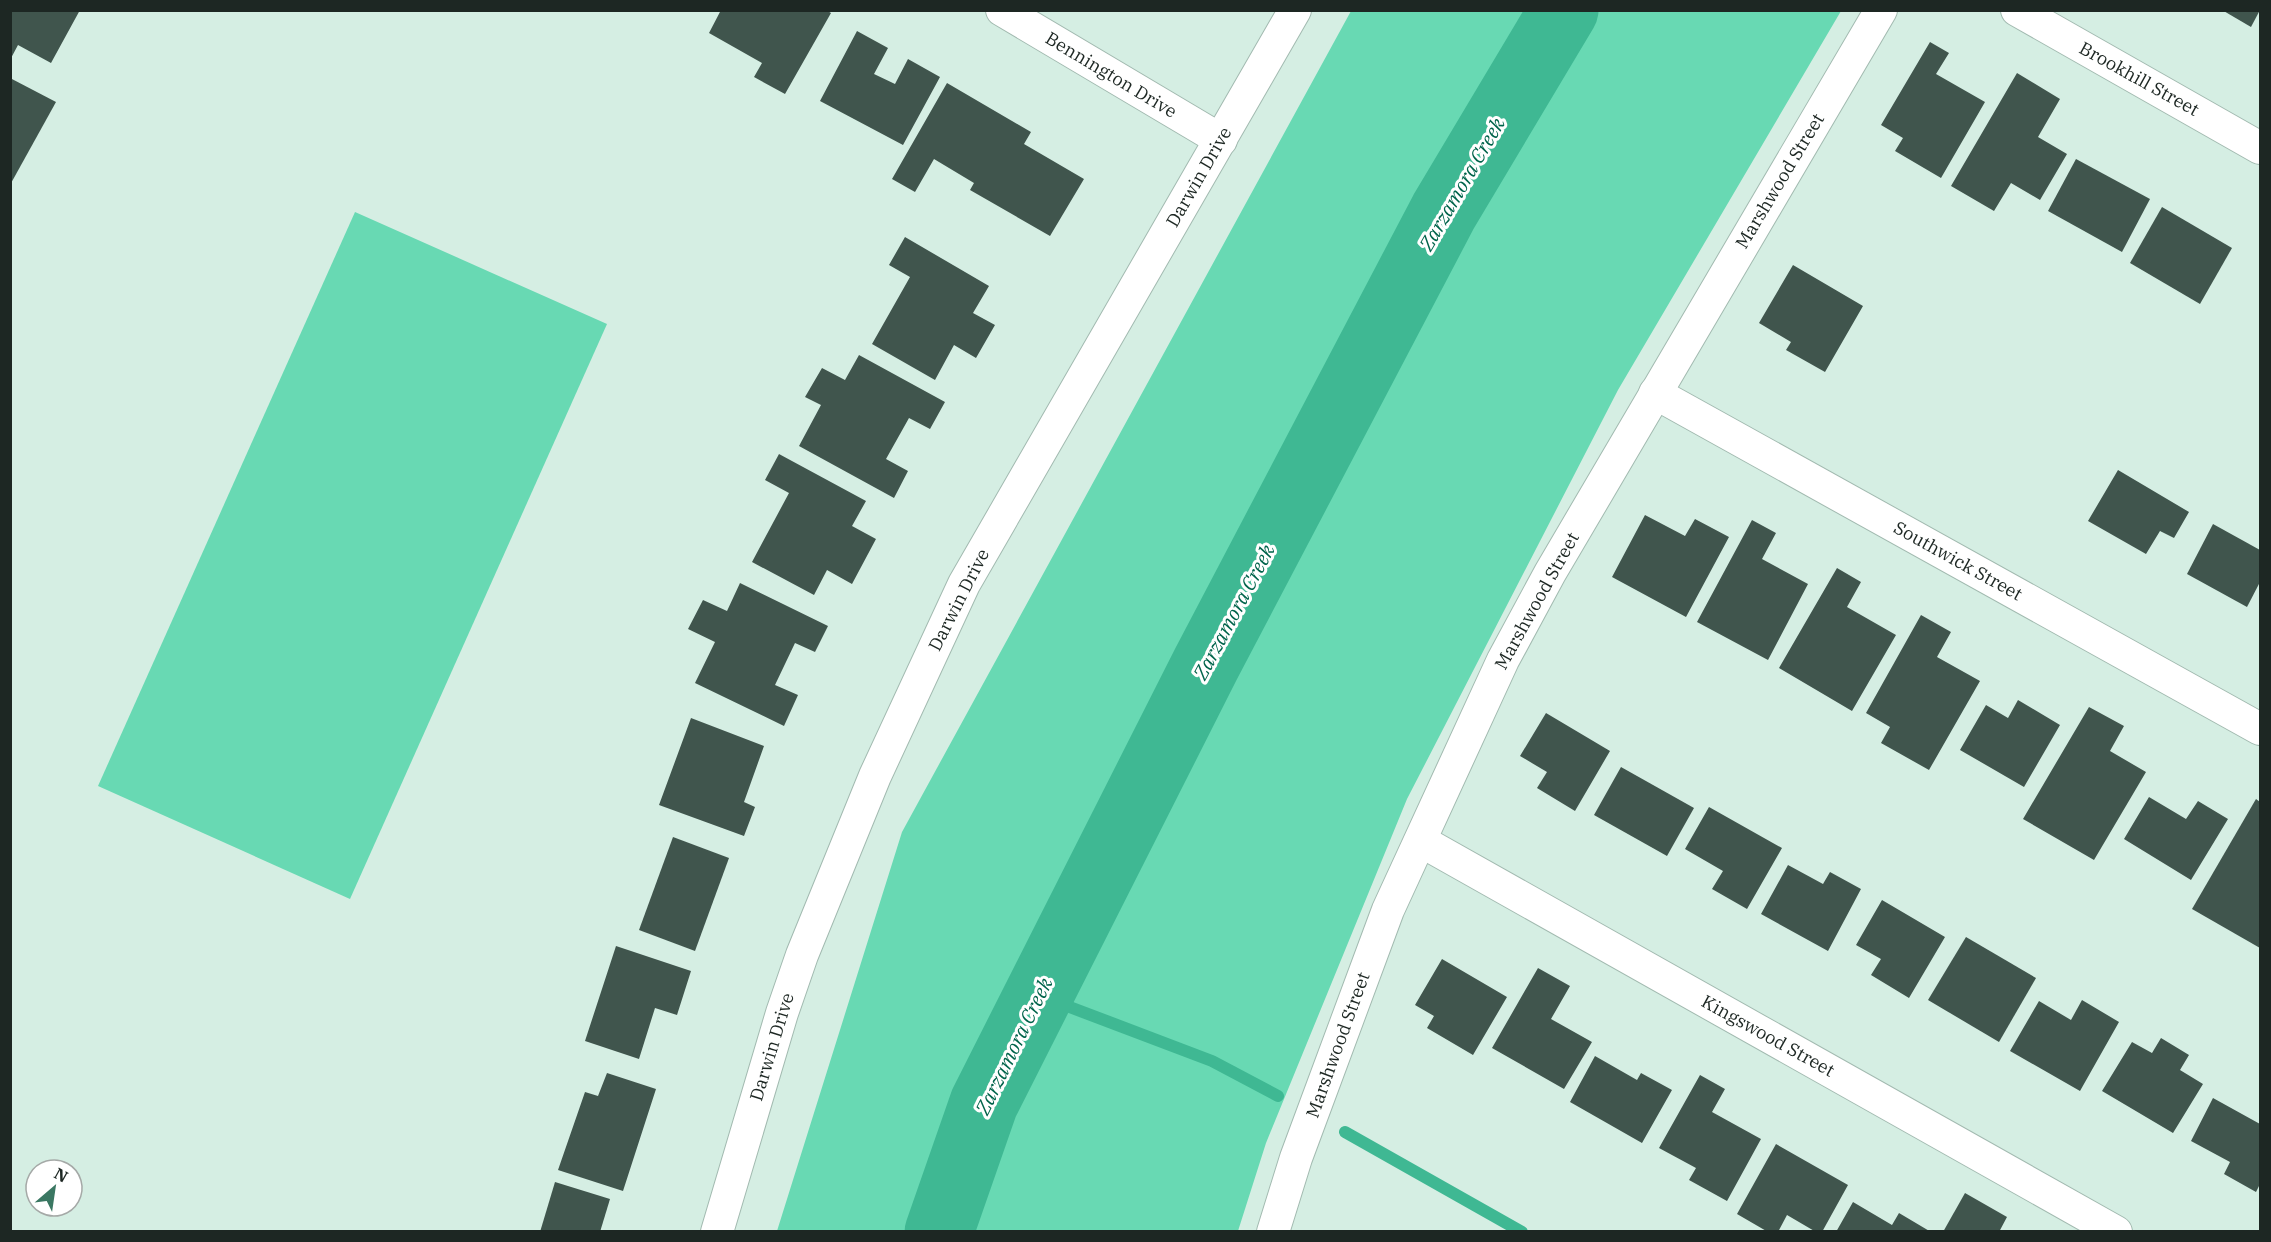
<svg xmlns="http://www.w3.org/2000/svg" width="2271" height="1242" font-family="'IBM Plex Serif',serif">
<rect width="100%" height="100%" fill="#d5eee3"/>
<g fill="#68d9b3">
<path d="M1351,11H1841L1618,390L1407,799L1266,1143L1238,1231H777L902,832Z"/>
<path d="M355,212L607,324L350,899L98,786Z"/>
</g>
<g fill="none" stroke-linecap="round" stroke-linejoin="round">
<g stroke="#3fb893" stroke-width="12">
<path d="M1038,995L1212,1061L1278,1096"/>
<path d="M1345,1132L1522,1232"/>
</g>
<path stroke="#3fb893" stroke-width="69" d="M939,1232L984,1103L1206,664L1444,211L1564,10"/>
</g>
<g fill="#40554d">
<path d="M10,10H80L51,63L18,45L10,60Z"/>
<path d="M721,10H826L831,13L785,94L754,77L762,63L709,33Z"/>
<path d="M2222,10H2260L2251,27Z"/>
<path d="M857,31L888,48L874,74L895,84L908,59L940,77L903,145L820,101Z"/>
<path d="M1930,42L1949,53L1936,74L1985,102L1941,178L1895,151L1903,138L1881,125Z"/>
<path d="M2017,73L2060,99L2038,137L2067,154L2040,200L2011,183L1994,211L1951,186Z"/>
<path d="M10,78L56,102L10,185Z"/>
<path d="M947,83L1031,132L1024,144L1084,179L1050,236L970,190L974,183L934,159L915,192L892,179Z"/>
<path d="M2076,159L2150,199L2122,252L2048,211Z"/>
<path d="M2162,207L2232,248L2200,304L2130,263Z"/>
<path d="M905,237L989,286L973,313L995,325L976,358L954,345L935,380L872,344L910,277L889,265Z"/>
<path d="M1793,265L1863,306L1825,372L1786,350L1791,342L1759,323Z"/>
<path d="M859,355L945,402L930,429L909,418L886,459L908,471L894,498L799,446L821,405L805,397L822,368L845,380Z"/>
<path d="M779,454L866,501L852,526L876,539L852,584L827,570L814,595L752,562L789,493L765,480Z"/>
<path d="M2118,470L2189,512L2174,538L2160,531L2146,554L2088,521Z"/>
<path d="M1645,515L1685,536L1695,519L1729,537L1686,617L1612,577Z"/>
<path d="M1752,520L1776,533L1762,559L1808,584L1768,660L1697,622Z"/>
<path d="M2213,524L2260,550V582L2247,607L2187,574Z"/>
<path d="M1837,568L1861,582L1847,607L1896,635L1852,711L1779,668Z"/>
<path d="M740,583L828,626L815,652L795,643L775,685L798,695L784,726L695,683L715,642L688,629L703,600L727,611Z"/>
<path d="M1921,615L1951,632L1937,657L1980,681L1929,770L1881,743L1890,727L1866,713Z"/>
<path d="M2018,700L2060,725L2024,787L1960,750L1986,705L2008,718Z"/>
<path d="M2089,707L2124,726L2110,751L2146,772L2094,860L2023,819Z"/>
<path d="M1546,713L1610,751L1575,811L1537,788L1547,772L1520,756Z"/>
<path d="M691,718L764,746L744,802L755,807L744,836L659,805Z"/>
<path d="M1621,767L1694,808L1667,856L1594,815Z"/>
<path d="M2149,797L2186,819L2198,801L2228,819L2191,880L2124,839Z"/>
<path d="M2256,799L2260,802V948L2192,909Z"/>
<path d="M1709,807L1782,848L1747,909L1712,889L1723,871L1685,849Z"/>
<path d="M673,837L729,858L695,951L639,930Z"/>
<path d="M1788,865L1823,884L1830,872L1861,889L1828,951L1761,914Z"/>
<path d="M1882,900L1945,937L1909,998L1871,975L1881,959L1856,945Z"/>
<path d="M1966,937L2036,978L1999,1042L1928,1000Z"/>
<path d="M616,946L691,971L677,1015L655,1008L639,1059L585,1041Z"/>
<path d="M1442,959L1507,997L1473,1055L1427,1028L1434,1016L1415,1005Z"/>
<path d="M1538,968L1570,986L1551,1019L1592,1042L1564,1089L1492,1048Z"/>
<path d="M2082,1000L2119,1022L2080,1091L2010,1051L2039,1001L2071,1020Z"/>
<path d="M2161,1038L2189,1055L2180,1070L2203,1084L2173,1133L2102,1091L2132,1042L2152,1053Z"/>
<path d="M1595,1056L1637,1080L1641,1073L1672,1090L1642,1143L1570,1102Z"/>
<path d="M607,1073L656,1089L623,1191L558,1170L585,1092L598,1096Z"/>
<path d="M1700,1075L1725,1089L1712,1112L1761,1139L1727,1201L1689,1180L1696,1168L1659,1148Z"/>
<path d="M2213,1098L2260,1124V1184L2256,1192L2224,1174L2230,1162L2191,1141Z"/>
<path d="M1776,1144L1848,1185L1822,1232H1816L1787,1215L1778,1232H1768L1737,1214Z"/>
<path d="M555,1182L610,1199L600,1232H540Z"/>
<path d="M1965,1193L2007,1217L1999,1232H1943Z"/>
<path d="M1853,1202L1892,1225L1899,1213L1931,1232H1836Z"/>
</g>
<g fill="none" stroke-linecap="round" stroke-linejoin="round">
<g stroke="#a2bab0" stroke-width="34">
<g id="street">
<path d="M1002,10L1221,140"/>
<path d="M2017,10L2260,148"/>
<path d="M1655,393L2260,729"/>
<path d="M1421,841L2116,1232"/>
<path d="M717,1232L782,1013L802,955L875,776L964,584L1295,10"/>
<path d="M1273,1232L1296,1158L1388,910L1503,660L1550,573L1881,10"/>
</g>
</g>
<use href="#street" stroke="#fff" stroke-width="32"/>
</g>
<g text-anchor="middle" stroke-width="6" stroke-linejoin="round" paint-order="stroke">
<g font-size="18" fill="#1d2723" stroke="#fff">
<text transform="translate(1111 75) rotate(31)" y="6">Bennington Drive</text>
<text transform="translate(2139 79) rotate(29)" y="6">Brookhill Street</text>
<text transform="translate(1199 177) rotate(-60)" y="6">Darwin Drive</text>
<text transform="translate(1780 181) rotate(-59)" y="6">Marshwood Street</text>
<text transform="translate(1958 561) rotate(29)" y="6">Southwick Street</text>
<text transform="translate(959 600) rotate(-63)" y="6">Darwin Drive</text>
<text transform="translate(1537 601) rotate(-61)" y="6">Marshwood Street</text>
<text transform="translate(1768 1036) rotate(29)" y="6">Kingswood Street</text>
<text transform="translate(1338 1045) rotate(-70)" y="6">Marshwood Street</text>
<text transform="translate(772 1047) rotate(-73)" y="6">Darwin Drive</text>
</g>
<g font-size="20" font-style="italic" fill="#00644b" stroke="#fff">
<text transform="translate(1462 184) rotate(-60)" y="7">Zarzamora Creek</text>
<text transform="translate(1234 612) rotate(-62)" y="7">Zarzamora Creek</text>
<text transform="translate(1014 1046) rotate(-64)" y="7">Zarzamora Creek</text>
</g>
</g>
<rect width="2271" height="1242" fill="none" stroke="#1d2723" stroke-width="24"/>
<g transform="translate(54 1188) rotate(29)"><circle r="28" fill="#ffffff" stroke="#a5a9a7" stroke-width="1.5"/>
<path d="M0-4.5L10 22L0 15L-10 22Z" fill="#3a7762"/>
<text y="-9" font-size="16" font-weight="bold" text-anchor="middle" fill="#1d2723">N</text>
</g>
</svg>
